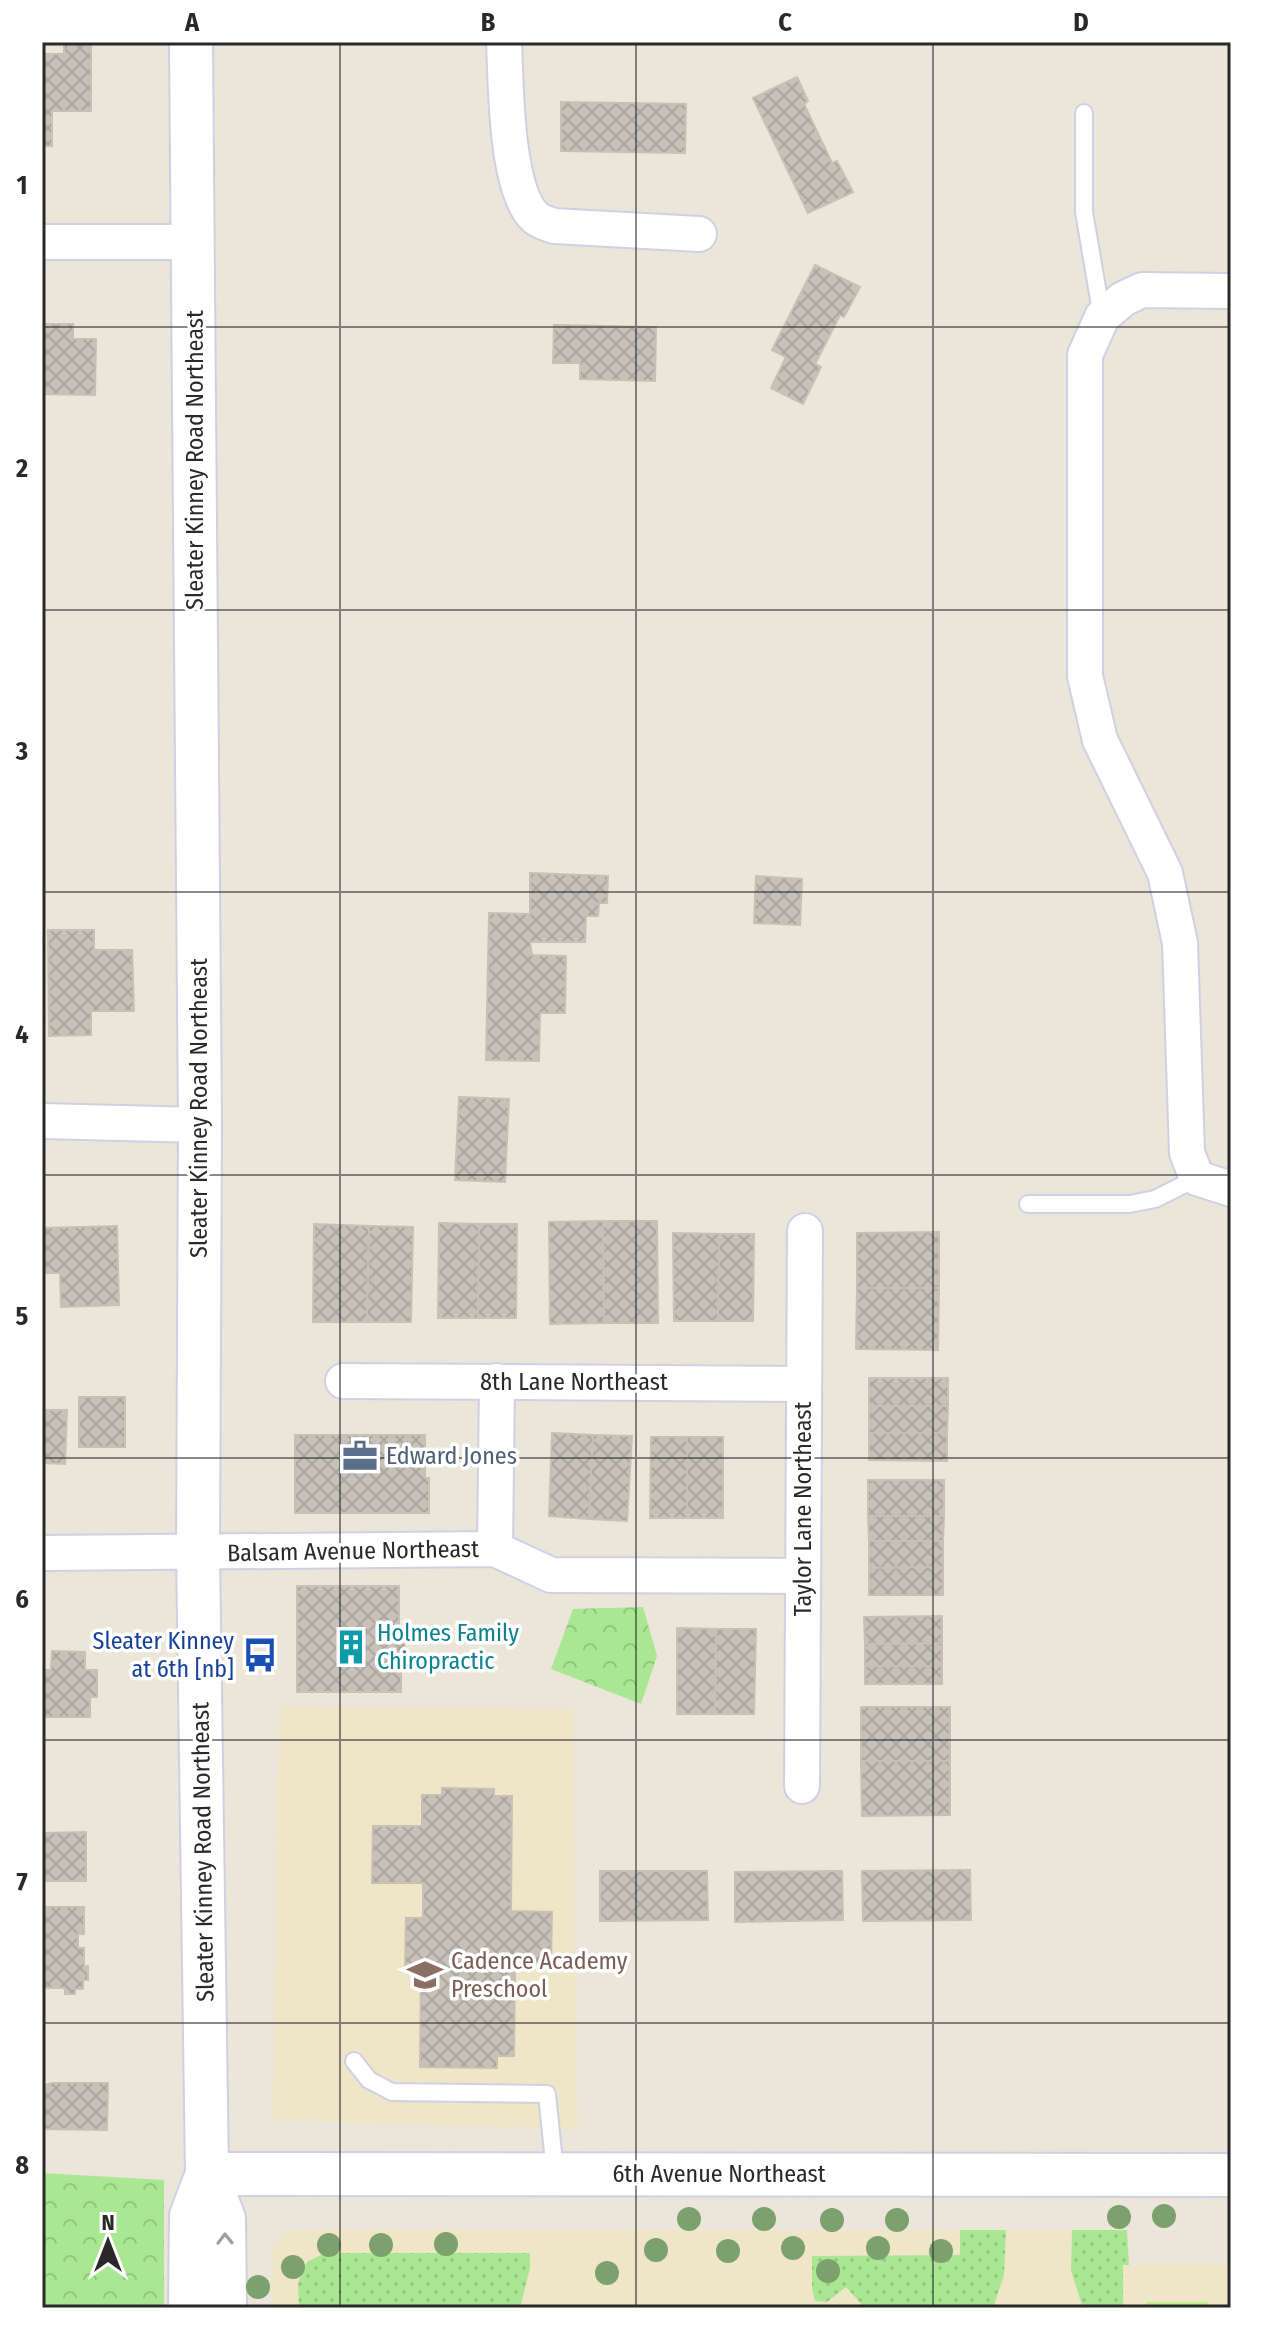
<svg xmlns="http://www.w3.org/2000/svg" width="1273" height="2350" font-family="'Fira Sans Condensed',sans-serif">
<defs>
<pattern id="grass-dots" width="8" height="8" patternUnits="userSpaceOnUse" patternTransform="scale(2)"><rect width="8" height="8" fill="#a9e792"/><path d="M2 2h.1M6 6h.1" fill="none" stroke="#91c67e" stroke-width="1.8" stroke-linecap="round"/></pattern>
<pattern id="forest-crowns" width="20" height="18" patternUnits="userSpaceOnUse" patternTransform="scale(2)"><rect width="20" height="18" fill="#a9e792"/><path d="M2 6a3 3 0 1 1 6 0M12 15a3 3 0 1 1 6 0" fill="none" stroke="#91c67e"/></pattern>
<pattern id="building-cross-hatch" width="8" height="8" patternUnits="userSpaceOnUse" patternTransform="scale(2)"><rect width="8" height="8" fill="#c7c2b9"/><path d="M0 0l8 8M0 8l8-8" fill="none" stroke="#aba79f"/></pattern>
</defs>
<rect width="100%" height="100%" fill="#ece5d9"/>
<g fill="#efe5c7">
<path d="M279,1707L573,1709L577,2129L273,2120Z"/>
<path d="M290,2230H1072L1123,2265H1231V2308H272L271,2249Z"/>
</g>
<g fill="url(#grass-dots)">
<path d="M960,2230H1006L1004,2275L993,2308H865L846,2287L827,2302L815,2301L812,2288V2256L960,2255Z"/>
<path d="M1072,2230H1127L1129,2265H1123V2308H1083L1071,2271Z"/>
<path d="M325,2253H530V2268L520,2308H299L298,2283L307,2262Z"/>
</g>
<g fill="url(#forest-crowns)">
<path d="M643,1607L657,1656L641,1704L551,1669L573,1609Z"/>
<path d="M42,2173L164,2180V2308H42Z"/>
</g>
<rect fill="#bfef8c" x="1147" y="2302" width="61" height="6"/>
<g fill="url(#building-cross-hatch)" stroke="#c7c1b3" stroke-width="2">
<path d="M64,42H91V111H52V146H42V54H64Z"/>
<path d="M797,77L808,101L804,104L832,163L837,161L853,192L808,213L753,98Z"/>
<path d="M561,102L686,104L685,153L561,151Z"/>
<path d="M815,265L860,287L844,317L840,315L815,364L821,367L803,404L771,388L786,357L772,350Z"/>
<path d="M42,324H73V339H96L95,395L42,394Z"/>
<path d="M554,325L656,327L655,381L580,379V363H553Z"/>
<path d="M530,873L608,876L607,903H599L598,916H586L585,942H530L532,955L566,956L565,1013H540L539,1061L486,1060L489,913L530,914Z"/>
<path d="M756,876L802,879L800,925L754,923Z"/>
<path d="M48,930H94V950H132L134,1011H91V1035L49,1036Z"/>
<path d="M459,1097L509,1099L505,1182L455,1180Z"/>
<path d="M603,1221L604,1323L550,1324L549,1222Z"/>
<path d="M603,1221H657L658,1323H604Z"/>
<path d="M439,1223L479,1224L478,1318H438Z"/>
<path d="M314,1224L369,1226L367,1322H313Z"/>
<path d="M479,1224H517L516,1318H478Z"/>
<path d="M117,1226L119,1305L61,1307L60,1273H42V1228Z"/>
<path d="M369,1226L413,1227L411,1322H367Z"/>
<path d="M939,1232V1288H857V1233Z"/>
<path d="M673,1233L719,1234L718,1321H674Z"/>
<path d="M719,1234H754L753,1321H718Z"/>
<path d="M857,1288H939L938,1350L856,1349Z"/>
<rect x="869" y="1378" width="79" height="28"/>
<rect x="79" y="1397" width="46" height="50"/>
<path d="M869,1406H948L947,1433H869Z"/>
<path d="M42,1410H67L65,1464L42,1463Z"/>
<path d="M552,1433L593,1435L589,1519L549,1516Z"/>
<path d="M869,1433H947V1461L869,1460Z"/>
<path d="M295,1435H425V1478H429V1513H295Z"/>
<path d="M593,1435L632,1436L627,1521L589,1519Z"/>
<path d="M651,1437H687V1518H650Z"/>
<rect x="687" y="1437" width="36" height="81"/>
<rect x="868" y="1480" width="76" height="36"/>
<path d="M868,1516H944L943,1541H869Z"/>
<path d="M869,1541H943V1567L869,1568Z"/>
<path d="M943,1567V1595H869V1568Z"/>
<path d="M297,1586H399V1628H404L405,1666H401V1692H297Z"/>
<path d="M942,1616V1643L865,1644L864,1617Z"/>
<path d="M677,1628L716,1629L715,1714H677Z"/>
<path d="M716,1629H756L754,1714H715Z"/>
<path d="M942,1643V1666H865V1644Z"/>
<path d="M52,1651L85,1652V1670H97V1697H90V1717H42V1670H51Z"/>
<rect x="865" y="1666" width="77" height="18"/>
<rect x="861" y="1707" width="89" height="54"/>
<path d="M861,1761H950V1815L862,1816Z"/>
<path d="M442,1788L494,1789V1796H512L511,1911L552,1912L551,1963L515,1962L514,2056H497V2068L420,2067L421,1968H405L406,1918H423V1883H372L373,1826H422V1795H442Z"/>
<path d="M86,1832V1881H42V1833Z"/>
<path d="M970,1870L971,1920L863,1921L862,1871Z"/>
<path d="M600,1871H707L708,1920L600,1921Z"/>
<path d="M842,1871L843,1920L735,1922V1872Z"/>
<path d="M42,1907H84V1934H78V1948H84V1967L88,1966V1980H83V1989H75V1994H65V1988H42Z"/>
<path d="M53,2083H108L107,2130L42,2129V2085Z"/>
</g>
<g fill="none" stroke-linecap="round" stroke-linejoin="round">
<g stroke="#ced1e3" stroke-width="20">
<g id="service">
<path d="M1084,113V212L1102,317"/>
<path d="M1028,1204H1130L1155,1199L1197,1178"/>
<path d="M354,2061L369,2080L392,2092L547,2094L555,2172"/>
</g>
</g>
<g stroke="#ced1e3" stroke-width="38">
<g id="minor">
<path d="M504,42C506,82 505,191 536,218C541,222 548,224 554,226L699,234"/>
<path d="M42,242H194"/>
<path d="M1231,291L1142,290L1123,299L1102,317L1085,355V676L1100,740L1165,873L1180,943L1187,1153L1197,1178L1231,1189"/>
<path d="M42,1121L200,1125"/>
<path d="M343,1381L804,1384"/>
<path d="M495,1549L497,1381"/>
<path d="M42,1553L495,1549L551,1575L803,1576"/>
<path d="M802,1786L805,1231"/>
</g>
</g>
<g stroke="#ced1e3" stroke-width="46">
<g id="tertiary">
<path d="M191,42L200,1125L198,1552L207,2174L224,2219L225,2308"/>
<path d="M207,2174L1231,2175"/>
<path d="M190,2308L191,2216L207,2174"/>
</g>
</g>
<use href="#service" stroke="#fff" stroke-width="16"/>
<use href="#minor" stroke="#fff" stroke-width="34"/>
<use href="#tertiary" stroke="#fff" stroke-width="42"/>
</g>
<g fill="#7ca16d">
<circle cx="1164" cy="2216" r="12"/>
<circle cx="1119" cy="2217" r="12"/>
<circle cx="689" cy="2219" r="12"/>
<circle cx="764" cy="2219" r="12"/>
<circle cx="832" cy="2220" r="12"/>
<circle cx="897" cy="2220" r="12"/>
<circle cx="446" cy="2244" r="12"/>
<circle cx="329" cy="2245" r="12"/>
<circle cx="381" cy="2245" r="12"/>
<circle cx="793" cy="2248" r="12"/>
<circle cx="878" cy="2248" r="12"/>
<circle cx="656" cy="2250" r="12"/>
<circle cx="728" cy="2251" r="12"/>
<circle cx="941" cy="2251" r="12"/>
<circle cx="293" cy="2267" r="12"/>
<circle cx="828" cy="2271" r="12"/>
<circle cx="607" cy="2273" r="12"/>
<circle cx="258" cy="2287" r="12"/>
</g>
<defs><path id="oneway-chevron" d="M-2-3.5L2.5 0L-2 3.5" fill="none" stroke-width="1.6" stroke-linecap="round" stroke-linejoin="round" transform="scale(2)"/></defs>
<use stroke="#9f9f9f" href="#oneway-chevron" transform="translate(225 2239) rotate(-91)"/>
<path fill="none" stroke="#292929" stroke-width="2" stroke-opacity="0.55" d="M340,42V2308M636,42V2308M933,42V2308M42,327H1231M42,610H1231M42,892H1231M42,1175H1231M42,1458H1231M42,1740H1231M42,2023H1231"/>
<defs>
<g id="office-bare" transform="scale(2.76)"><path d="M-6-3h4V-5.5h4V-3h4V5H-6ZM-1-4.5V-3h2v-1.5ZM-6 0V1H6V0Z" fill="#5c6f8a" stroke="#fff" stroke-width="2.5" paint-order="stroke"/></g>
<g id="building-bare" transform="scale(2.76)"><path d="M-4-6H4V6H1V3H-1V6H-4ZM-2.5-4.3h1.7v1.8h-1.7ZM.8-4.3h1.7v1.8H.8ZM-2.5-1h1.7V.8h-1.7ZM.8-1h1.7V.8H.8Z" fill="#0f9aa8" stroke="#fff" stroke-width="2.5" paint-order="stroke"/></g>
<g id="bus-bare" transform="scale(2.76)"><path d="M-5-6H5V4H4V6H2V4H-2V6H-4V4H-5ZM-3.5-4V0h7V-4ZM-3.5 1.2v1.5H-2V1.2ZM2 1.2v1.5H3.5V1.2Z" fill="#1a4fb4" stroke="#fff" stroke-width="2.5" paint-order="stroke"/></g>
<g id="school-bare" transform="scale(2.76)"><path d="M0-5L7-2L0 1L-7-2ZM-4 1L0 2.5L4 1V4Q0 6-4 4Z" fill="#8d6e63" stroke="#fff" stroke-width="2.5" paint-order="stroke"/></g>
</defs>
<g fill-rule="evenodd">
<use href="#office-bare" x="360" y="1456"/>
<use href="#building-bare" x="351" y="1647"/>
<use href="#bus-bare" x="260" y="1655"/>
<use href="#school-bare" x="425" y="1975"/>
</g>
<g text-anchor="middle" stroke-width="7" stroke-linejoin="round" paint-order="stroke">
<g font-size="24" fill="#292929" stroke="#fff">
<text transform="translate(195 460) rotate(-90)" y="8">Sleater Kinney Road Northeast</text>
<text transform="translate(199 1108) rotate(-90)" y="8">Sleater Kinney Road Northeast</text>
<text x="574" y="1390">8th Lane Northeast</text>
<text transform="translate(803 1509) rotate(-90)" y="8">Taylor Lane Northeast</text>
<text transform="translate(353 1551) rotate(-1)" y="8">Balsam Avenue Northeast</text>
<text transform="translate(203 1852) rotate(-91)" y="8">Sleater Kinney Road Northeast</text>
<text x="719" y="2182">6th Avenue Northeast</text>
</g>
<g font-size="24" fill="#4e5e75" stroke="#fff" text-anchor="start">
<text x="386" y="1464">Edward Jones</text>
</g>
<g font-size="24" fill="#0d838f" stroke="#fff" text-anchor="start">
<text x="377" y="1641">Holmes Family<tspan x="377" dy="28">Chiropractic</tspan></text>
</g>
<g font-size="24" fill="#164399" stroke="#fff" text-anchor="end">
<text x="234" y="1649">Sleater Kinney<tspan x="234" dy="28">at 6th [nb]</tspan></text>
</g>
<g font-size="24" fill="#785e54" stroke="#fff" text-anchor="start">
<text x="451" y="1969">Cadence Academy<tspan x="451" dy="28">Preschool</tspan></text>
</g>
</g>
<rect width="1273" height="2350" fill="none" stroke="#ffffff" stroke-width="88"/>
<g transform="translate(108 2242)" stroke="#ffffff" stroke-width="6" paint-order="stroke">
<path d="M0-6L14 30L0 20L-14 30Z" fill="#292929"/>
<text y="-12" font-size="22" font-weight="bold" text-anchor="middle" fill="#292929">N</text>
</g>
<rect x="44" y="44" width="1185" height="2262" fill="none" stroke="#292929" stroke-width="3"/>
<g font-size="26" text-anchor="middle" font-weight="bold" fill="#292929">
<text x="192" y="31">A</text>
<text x="488" y="31">B</text>
<text x="785" y="31">C</text>
<text x="1081" y="31">D</text>
<text x="22" y="194">1</text>
<text x="22" y="477">2</text>
<text x="22" y="760">3</text>
<text x="22" y="1043">4</text>
<text x="22" y="1325">5</text>
<text x="22" y="1608">6</text>
<text x="22" y="1891">7</text>
<text x="22" y="2174">8</text>
</g>
</svg>
